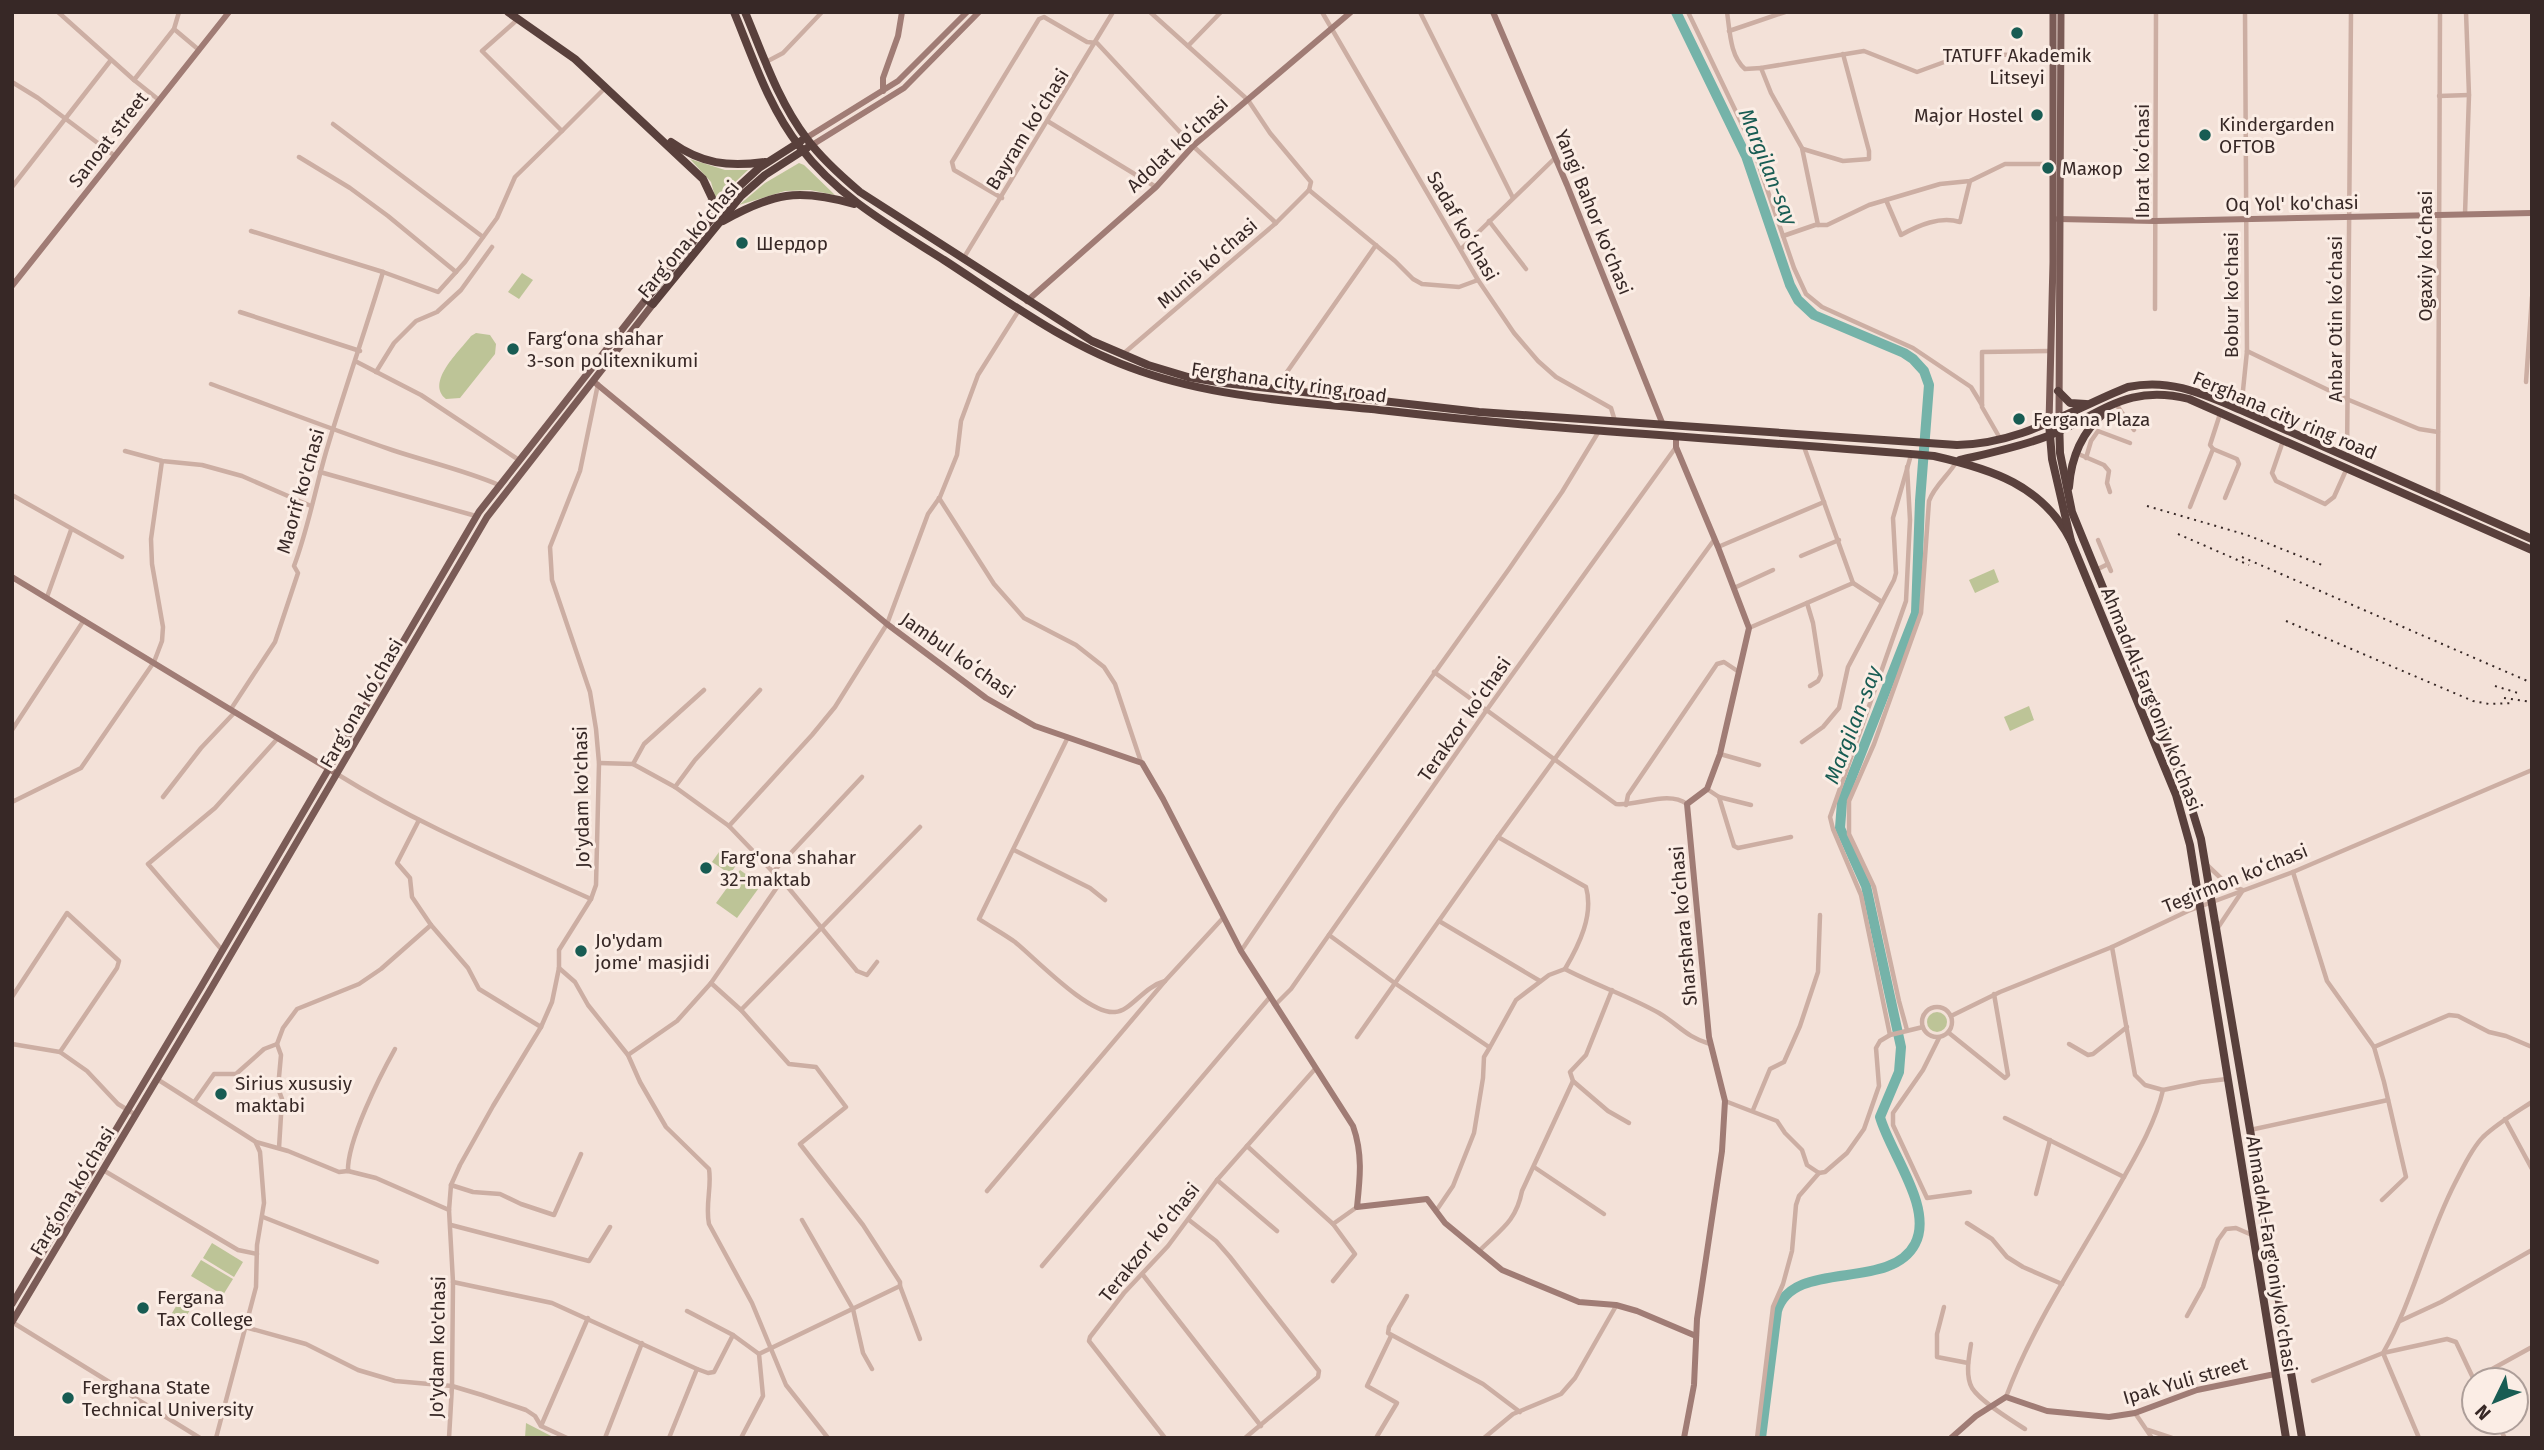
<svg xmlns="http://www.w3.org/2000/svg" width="2544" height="1450" font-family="'Fira Sans',sans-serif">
<rect width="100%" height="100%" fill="#f3e1d8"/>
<g fill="#bdc497">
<path d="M690,159L725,170H748L716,200L711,182Z"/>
<path d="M799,163L804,165L835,195L810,190L785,191L739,205L765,183Z"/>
<path d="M522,273L533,280L519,299L508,292Z"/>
<path d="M476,333L490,335L496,344L495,354L460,398L446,399C425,382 460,351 471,336Z"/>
<path d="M1994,569L1999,582L1975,593L1969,580Z"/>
<path d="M2029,706L2034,720L2010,731L2004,717Z"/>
<path d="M719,852L737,864L730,874L712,862Z"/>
<path d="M740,870L761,885L737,918L716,903Z"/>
<circle cx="1937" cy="1022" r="10"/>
<path d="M212,1243L243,1262L234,1277L203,1258Z"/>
<path d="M201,1260L233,1279L223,1295L191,1276Z"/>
<path d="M178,1303L190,1310L178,1330L166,1323Z"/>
<path d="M526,1423L555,1438H525Z"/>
</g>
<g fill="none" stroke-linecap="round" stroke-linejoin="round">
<path stroke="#75b3a9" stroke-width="10" d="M1676,12L1746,156L1790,285L1798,300L1814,315L1904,353L1913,359L1924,371L1929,385L1920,501L1916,613L1842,802L1840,828L1866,886L1901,1047L1899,1072L1880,1117C1890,1153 1934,1208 1915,1244C1890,1292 1793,1258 1777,1311L1761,1438"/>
<g stroke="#ccaea3" stroke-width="4.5">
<path d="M58,12L134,80L174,29"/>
<path d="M179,12L174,29L199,50"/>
<path d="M1150,12L1248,100L1270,133L1311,182L1309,190"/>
<path d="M1322,12L1478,280L1514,333L1538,361L1556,377L1611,408L1615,421"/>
<path d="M1420,12L1513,198"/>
<path d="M1688,12L1752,145L1794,268L1806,294L1822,307L1913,348L1971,387L1982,405"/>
<path d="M1727,12C1730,32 1730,56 1745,69L1761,68L1771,93L1802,148L1818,225"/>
<path d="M517,20L482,51L562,131L605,88"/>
<path d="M1729,31L1785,12"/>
<path d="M1188,46L1221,12"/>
<path d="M766,62L783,53L822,12"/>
<path d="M1761,68L1864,51L1917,72L1947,61L1976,54L2053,56"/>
<path d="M134,80L159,100"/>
<path d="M12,82L38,98L115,156"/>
<path d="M2439,96L2469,95"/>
<path d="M1049,122L1156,187"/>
<path d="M333,124L483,237"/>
<path d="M1803,149L1843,161L1869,159V151L1843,54"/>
<path d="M299,157L350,188L388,216L456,272"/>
<path d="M12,187L111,60"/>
<path d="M1309,190L1395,261L1413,279L1422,284L1459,287L1478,280"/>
<path d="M1002,198L954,170L952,162L1039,19L1044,17L1087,42L1097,43L1193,146L1276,223"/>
<path d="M1886,200L1901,235C1919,225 1940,216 1960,222L1970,181"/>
<path d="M2465,214L2469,95L2466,12"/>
<path d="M1489,221L1526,269"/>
<path d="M251,231L383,272L438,292L465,262L497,218L515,177L562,131"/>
<path d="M1783,236L1815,225H1827L1869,205L1886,200L1940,184L1970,181L2005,164H2051"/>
<path d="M1461,249L1555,158"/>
<path d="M963,259L1113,12"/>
<path d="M2155,309L2156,12"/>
<path d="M240,312L360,351"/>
<path d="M2247,351L2349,400L2419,429L2438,432"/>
<path d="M1123,354L1276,223L1309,190"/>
<path d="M357,362L421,395L519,460"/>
<path d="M376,372L394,343L416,321L437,312L461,290L492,247"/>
<path d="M2526,382L2532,297"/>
<path d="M211,384C271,406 331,429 392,450C428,462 464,470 499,485"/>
<path d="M1275,389L1376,245"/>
<path d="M2116,404L2134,430"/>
<path d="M2241,410L2247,351L2245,12"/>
<path d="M2001,440L1982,407V352L2050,351"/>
<path d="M2283,441L2272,473L2276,481L2325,504L2334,497L2347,468"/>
<path d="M2213,449L2237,459L2239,464L2225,498"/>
<path d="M125,451L162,461L202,465L242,476L311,506"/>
<path d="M2076,453L2104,465L2109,471L2107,483L2110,492"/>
<path d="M2347,457L2351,12"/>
<path d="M2086,458L2091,441L2098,431L2130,443"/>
<path d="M320,472L476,516"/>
<path d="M12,495L122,557"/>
<path d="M939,498L994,584L1024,618L1076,645L1104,667L1115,684L1141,762"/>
<path d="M2438,498L2440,12"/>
<path d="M2190,507L2213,449L2210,445L2220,414"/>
<path d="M2098,540L2108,564"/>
<path d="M1718,547L1824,502"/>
<path d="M1801,556L1839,540"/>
<path d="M2096,570L2108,564L2111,571"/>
<path d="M1853,583L1882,602"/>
<path d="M1734,588L1773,570"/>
<path d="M47,597L71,530"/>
<path d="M1807,603L1813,623L1821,675L1818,681L1810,686"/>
<path d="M1749,628L1853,583L1803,444"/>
<path d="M1434,672L1616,804C1639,806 1668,790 1687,804"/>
<path d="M231,709L275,642L298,573L294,566C308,529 315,490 326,452C344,391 365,332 383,272"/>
<path d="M12,730L84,620"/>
<path d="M1068,737L979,919C991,927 1004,934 1015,942C1037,960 1089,1015 1115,1012C1131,1011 1143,987 1165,981"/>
<path d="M1802,742L1823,727L1839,708L1848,667L1894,580L1896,573L1893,518L1911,455"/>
<path d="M1720,754L1759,765"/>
<path d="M599,763L633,764L675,787"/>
<path d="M633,764L644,744L704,690"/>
<path d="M337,774C417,824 505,860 591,899"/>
<path d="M1707,789L1719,797L1751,805"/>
<path d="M163,797L201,748L235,712"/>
<path d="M1719,797L1734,846L1738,848L1791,837"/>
<path d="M12,802L81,768L154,662L162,641L163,627L152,564L151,539L162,461"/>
<path d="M1626,805L1628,795L1717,664L1724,662L1739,672"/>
<path d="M419,820L397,863L410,878L412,897L431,925"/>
<path d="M729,826L675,787L695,760L760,690"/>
<path d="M1498,837L1586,887C1594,915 1579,945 1565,969"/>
<path d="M1014,850L1090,888L1105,900"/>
<path d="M2206,864L2227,884L2243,890L2217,929"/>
<path d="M773,872L729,826L812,735L835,707L887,624L928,514L940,497L957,455L961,421L978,375L1019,310"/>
<path d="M2293,872L2327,981L2374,1047L2384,1082L2406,1177L2382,1200"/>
<path d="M782,880L773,872L862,777"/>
<path d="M1439,921L1540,981"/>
<path d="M1329,935L1396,984L1489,1047"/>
<path d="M2112,947L2135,1075L2145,1085L2163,1090"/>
<path d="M222,950L148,864L215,808L278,738"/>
<path d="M1241,951L1338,808L1509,569L1562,492L1599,431"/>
<path d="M559,968L575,982L588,1005L628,1055L640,1082L666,1127L709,1169C712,1187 705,1205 709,1224L752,1303L786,1385L828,1438"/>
<path d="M12,997L67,913L119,961L117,968L60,1052"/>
<path d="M1275,1005L1291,989L1486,711L1676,447"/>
<circle cx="1937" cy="1022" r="15"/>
<path d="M741,1010L920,827"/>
<path d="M1951,1016L2000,992L2112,947L2188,911L2293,872L2532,770"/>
<path d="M1907,1030L1899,1001L1874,887L1849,834V801L1874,744L1921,613L1929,501C1934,486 1949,475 1957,461"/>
<path d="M1949,1033L2005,1078L2008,1075L1994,994"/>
<path d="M1890,1035L1861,895L1833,829L1830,817L1906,601L1910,520L1907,467"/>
<path d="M1357,1037L1498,837L1714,540"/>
<path d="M1939,1038L1923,1070L1893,1113V1125L1927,1198L1970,1192"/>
<path d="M12,1044L60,1052L87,1071L118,1104L136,1115"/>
<path d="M2069,1044L2088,1055L2093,1054L2127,1027"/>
<path d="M2374,1047L2449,1015L2458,1016L2489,1032L2506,1036L2532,1047"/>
<path d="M628,1055L677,1021L711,983"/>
<path d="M157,1079L256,1142L288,1151L339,1172L348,1171L376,1178L449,1210"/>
<path d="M1573,1081L1608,1111L1629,1123"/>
<path d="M195,1101L214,1074H236L264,1049L277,1044"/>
<path d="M1725,1101L1777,1121L1785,1133L1802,1150L1807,1165L1819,1173L1825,1172L1847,1153L1864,1129L1879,1086L1876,1048L1880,1041L1890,1035L1923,1027"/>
<path d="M1753,1110L1770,1069L1784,1062L1800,1026L1818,972L1820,915"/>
<path d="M2005,1118L2124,1177"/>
<path d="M2505,1119L2532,1169"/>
<path d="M2250,1130L2388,1100"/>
<path d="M1247,1146L1333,1224L1357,1207"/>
<path d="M279,1148L282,1099L278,1088L281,1055L277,1044L283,1028L297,1009L359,984L381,969L431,925L468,968L479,989L541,1027"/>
<path d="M1534,1167L1604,1214"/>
<path d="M103,1170L238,1250L257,1254"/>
<path d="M348,1171C347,1141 380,1076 395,1049"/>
<path d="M1217,1180L1277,1231"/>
<path d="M451,1185L473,1192L500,1194L521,1204L554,1215L581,1154"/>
<path d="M987,1191L1165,981L1223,918"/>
<path d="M2036,1194L2050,1140"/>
<path d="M1436,1211L1453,1186L1474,1133L1483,1078L1484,1057L1490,1047L1516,1000L1549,975L1565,969C1595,985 1629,996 1659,1013C1679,1025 1686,1037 1710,1044"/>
<path d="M263,1217L377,1262"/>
<path d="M802,1220L853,1309L863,1353L872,1369"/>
<path d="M1189,1220L1216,1241L1230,1257L1319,1371L1318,1377L1245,1438"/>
<path d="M1967,1223L1992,1239L2007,1257L2023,1267L2062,1284"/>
<path d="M451,1225L589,1261L610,1227"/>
<path d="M1479,1251C1500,1230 1516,1222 1522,1191L1573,1081L1570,1072L1586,1055L1612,990"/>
<path d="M1042,1266L1270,997"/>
<path d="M1143,1275L1261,1426"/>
<path d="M1333,1281L1355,1254L1333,1224"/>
<path d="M453,1282L552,1303L697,1369"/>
<path d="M900,1286L920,1339"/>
<path d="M1407,1296L1389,1327L1388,1333L1483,1384L1520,1412"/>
<path d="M1944,1307L1937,1334V1357L1968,1363"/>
<path d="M687,1311L733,1335"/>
<path d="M2187,1316L2203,1287L2218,1240L2226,1229L2236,1228L2252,1235"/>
<path d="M2400,1321L2441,1302L2532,1250"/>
<path d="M12,1322L200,1438"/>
<path d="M245,1327L306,1344L358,1370L395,1381L452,1386L482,1395L526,1410L535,1416L541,1426L567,1438"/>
<path d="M1971,1344C1969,1357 1965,1375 1972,1388C1981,1402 2011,1420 2025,1429"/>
<path d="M2474,1379L2532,1347"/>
<path d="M2313,1381L2383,1353C2413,1301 2427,1237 2455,1183C2463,1168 2471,1149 2483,1137C2498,1123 2515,1113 2532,1102"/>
<path d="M2006,1397C2033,1324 2078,1259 2116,1191C2134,1159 2155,1125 2163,1090L2201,1082L2227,1079"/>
<path d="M2135,1413L2152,1438"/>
<path d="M2496,1422L2505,1438"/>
<path d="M541,1426L588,1318"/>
<path d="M2148,1430L2172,1438"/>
<path d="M216,1438L256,1287L257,1245L264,1203L260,1152L256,1143"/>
<path d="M449,1438L452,1386L453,1282L449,1210L451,1185L460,1165L493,1106L541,1027L552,1002L559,968V950L591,899L596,885L599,763L596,729L590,692L552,580L550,547L580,471L598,384"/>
<path d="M605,1438L642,1343"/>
<path d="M669,1438L697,1369L708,1373L714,1372L733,1335L759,1354"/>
<path d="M741,1438L763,1396L759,1354L900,1286V1282L863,1225L800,1144L846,1107L816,1067L789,1064L741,1010L711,983L782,880L857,971L867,975L877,962"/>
<path d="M1165,1438L1089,1341L1090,1337L1124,1293L1168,1246L1217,1180L1315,1069"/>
<path d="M1376,1438L1397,1403L1367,1386L1391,1336"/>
<path d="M1484,1438L1513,1414L1561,1394L1575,1378L1616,1306"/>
<path d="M1757,1438L1773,1307L1783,1284L1792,1251L1796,1205L1799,1196L1819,1173"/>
<path d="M2419,1438L2383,1353L2447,1339L2456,1342L2474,1380"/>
</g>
<g stroke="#a07c75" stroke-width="6">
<path d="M1493,12L1567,185L1663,425"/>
<path d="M883,91V78L898,36L902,12"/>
<path d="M806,138L898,81L967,12"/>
<path d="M812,145L904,88L979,12"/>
<path d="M2058,219L2155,221L2532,213"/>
<path d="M12,286L229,12"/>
<path d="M1027,301L1156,187L1193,146L1351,12"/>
<path d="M593,381L887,624L986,698L1035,726L1142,763L1163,799L1241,951L1353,1126C1363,1154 1360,1179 1357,1207L1427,1199L1445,1223L1502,1270L1579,1302L1616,1305L1637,1311L1696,1336"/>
<path d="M1676,436V447L1718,547L1749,628L1720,754L1707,789L1687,804L1709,1037L1725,1101L1722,1151L1697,1319L1694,1385L1684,1438"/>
<path d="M12,577L337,774"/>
<path d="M1951,1438L1976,1416L2006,1397L2047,1411L2109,1417L2135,1413L2197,1390L2275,1374"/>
</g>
<g stroke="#7a5b56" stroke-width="7">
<path d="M2059,418L2061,12"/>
<path d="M2049,423L2053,262V12"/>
<path d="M12,1304L201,987L479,512L646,299"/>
<path d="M12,1322L209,992L487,517L653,304"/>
</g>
<g stroke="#59403c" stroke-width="8">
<path d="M508,12L575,59L703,179L712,198L711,215"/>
<path d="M734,12C753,58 769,108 800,147C838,197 892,227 944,260C1007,301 1069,347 1140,371C1220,399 1306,402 1389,411C1570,432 1753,440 1934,456C1991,469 2043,485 2071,541"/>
<path d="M745,12C763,55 778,101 807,139C822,159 841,176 860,192L1092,341L1148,365L1188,377L1224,383L1479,412L1957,445C2022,444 2070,410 2128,387C2170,378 2203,394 2241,410L2532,539"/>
<path d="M801,141L759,168L735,190L646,299L653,304L741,196L765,175L807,148"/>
<path d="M671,142C702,164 728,167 765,162"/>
<path d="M723,221C773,193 798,188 854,204"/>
<path d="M2058,391L2070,403L2086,404"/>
<path d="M2059,418L2060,453L2072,512L2186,790L2201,839L2302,1438"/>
<path d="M2049,423L2052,459L2071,541L2176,795L2190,845L2286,1438"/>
<path d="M1960,460C1990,453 2019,447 2048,436C2102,414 2127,383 2189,399L2532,550"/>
<path d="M2069,487C2071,458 2081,433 2104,413"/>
</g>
<g stroke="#372826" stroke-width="2" stroke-dasharray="2 5" stroke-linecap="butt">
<path d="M2147,506L2247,535L2322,565"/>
<path d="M2178,534L2249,565"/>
<path d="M2242,557L2532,683"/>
<path d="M2286,621L2473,701L2489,704L2514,703"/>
<path d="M2495,686L2518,693"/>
<path d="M2504,698L2532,702"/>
</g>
</g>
<g fill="#185c53" stroke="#fbede5" stroke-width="2.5">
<circle cx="2017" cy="33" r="7"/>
<circle cx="2037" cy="115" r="7"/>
<circle cx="2205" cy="135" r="7"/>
<circle cx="2048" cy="168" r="7"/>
<circle cx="742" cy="243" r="7"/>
<circle cx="513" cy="349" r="7"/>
<circle cx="2019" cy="419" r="7"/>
<circle cx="706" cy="868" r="7"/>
<circle cx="581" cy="951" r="7"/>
<circle cx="221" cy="1094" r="7"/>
<circle cx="143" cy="1308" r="7"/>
<circle cx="68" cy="1398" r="7"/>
</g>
<g text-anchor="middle" stroke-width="6" stroke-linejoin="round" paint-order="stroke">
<g font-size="19" fill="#372826" stroke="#fbede5" text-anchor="start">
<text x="2017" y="62" text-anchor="middle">TATUFF Akademik<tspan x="2017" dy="22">Litseyi</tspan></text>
<text x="2023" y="122" text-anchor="end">Major Hostel</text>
<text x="2219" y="131">Kindergarden<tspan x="2219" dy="22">OFTOB</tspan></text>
<text x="2062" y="175">Мажор</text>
<text x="756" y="250">Шердор</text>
<text x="527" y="345">Farg‘ona shahar<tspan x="527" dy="22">3-son politexnikumi</tspan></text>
<text x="2033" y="426">Fergana Plaza</text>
<text x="720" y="864">Farg'ona shahar<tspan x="720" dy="22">32-maktab</tspan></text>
<text x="595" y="947">Jo'ydam<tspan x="595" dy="22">jome' masjidi</tspan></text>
<text x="235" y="1090">Sirius xususiy<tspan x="235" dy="22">maktabi</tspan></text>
<text x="157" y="1304">Fergana<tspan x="157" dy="22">Tax College</tspan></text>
<text x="82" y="1394">Ferghana State<tspan x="82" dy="22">Technical University</tspan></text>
</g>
<g font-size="19" fill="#372826" stroke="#fbede5">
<text transform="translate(1027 129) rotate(-58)" y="7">Bayram koʻchasi</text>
<text transform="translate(108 139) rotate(-52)" y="7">Sanoat street</text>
<text transform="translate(1177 144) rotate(-43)" y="7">Adolat koʻchasi</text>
<text transform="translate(2142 161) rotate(-90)" y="7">Ibrat koʻchasi</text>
<text transform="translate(2292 203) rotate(-1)" y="7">Oq Yol' ko'chasi</text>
<text transform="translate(1594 212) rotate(68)" y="7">Yangi Bahor ko'chasi</text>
<text transform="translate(1463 226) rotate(60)" y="7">Sadaf koʻchasi</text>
<text transform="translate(688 239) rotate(-50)" y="7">Fargʻona koʻchasi</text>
<text transform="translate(2425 256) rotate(-90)" y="7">Ogaxiy koʻchasi</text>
<text transform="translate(1207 263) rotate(-41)" y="7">Munis koʻchasi</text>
<text transform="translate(2231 295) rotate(-90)" y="7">Bobur ko'chasi</text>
<text transform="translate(2335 319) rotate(-90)" y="7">Anbar Otin koʻchasi</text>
<text transform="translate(1289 382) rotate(8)" y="7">Ferghana city ring road</text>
<text transform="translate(2285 415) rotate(23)" y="7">Ferghana city ring road</text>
<text transform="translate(300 491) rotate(-74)" y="7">Maorif ko'chasi</text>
<text transform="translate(958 655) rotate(35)" y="7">Jambul koʻchasi</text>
<text transform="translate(2152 699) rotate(68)" y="7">Ahmad Al-Farg'oniy ko'chasi</text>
<text transform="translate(361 703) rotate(-60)" y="7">Fargʻona koʻchasi</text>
<text transform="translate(1464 719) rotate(-55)" y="7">Terakzor koʻchasi</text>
<text transform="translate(581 797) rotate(-91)" y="7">Jo'ydam ko'chasi</text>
<text transform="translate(2235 878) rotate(-22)" y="7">Tegirmon koʻchasi</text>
<text transform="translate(1683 926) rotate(-95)" y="7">Sharshara koʻchasi</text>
<text transform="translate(72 1191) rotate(-59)" y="7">Fargʻona koʻchasi</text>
<text transform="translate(1149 1242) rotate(-51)" y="7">Terakzor koʻchasi</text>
<text transform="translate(2272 1254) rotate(81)" y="7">Ahmad Al-Farg'oniy ko'chasi</text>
<text transform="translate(437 1347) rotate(-89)" y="7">Jo'ydam ko'chasi</text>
<text transform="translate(2185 1380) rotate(-16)" y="7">Ipak Yuli street</text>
</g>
<g font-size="21" font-style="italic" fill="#185c53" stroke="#fbede5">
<text transform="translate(1768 167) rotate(68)" y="7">Margilan-say</text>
<text transform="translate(1853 725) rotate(-69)" y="7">Margilan-say</text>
</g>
</g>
<rect width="2544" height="1450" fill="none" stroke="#372826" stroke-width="28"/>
<g transform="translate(2495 1401) rotate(227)"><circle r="33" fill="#fbede5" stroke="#ad9e99" stroke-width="2"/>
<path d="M0-5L12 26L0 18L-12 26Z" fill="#185c53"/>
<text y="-10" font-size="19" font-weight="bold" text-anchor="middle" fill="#372826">N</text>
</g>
</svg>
